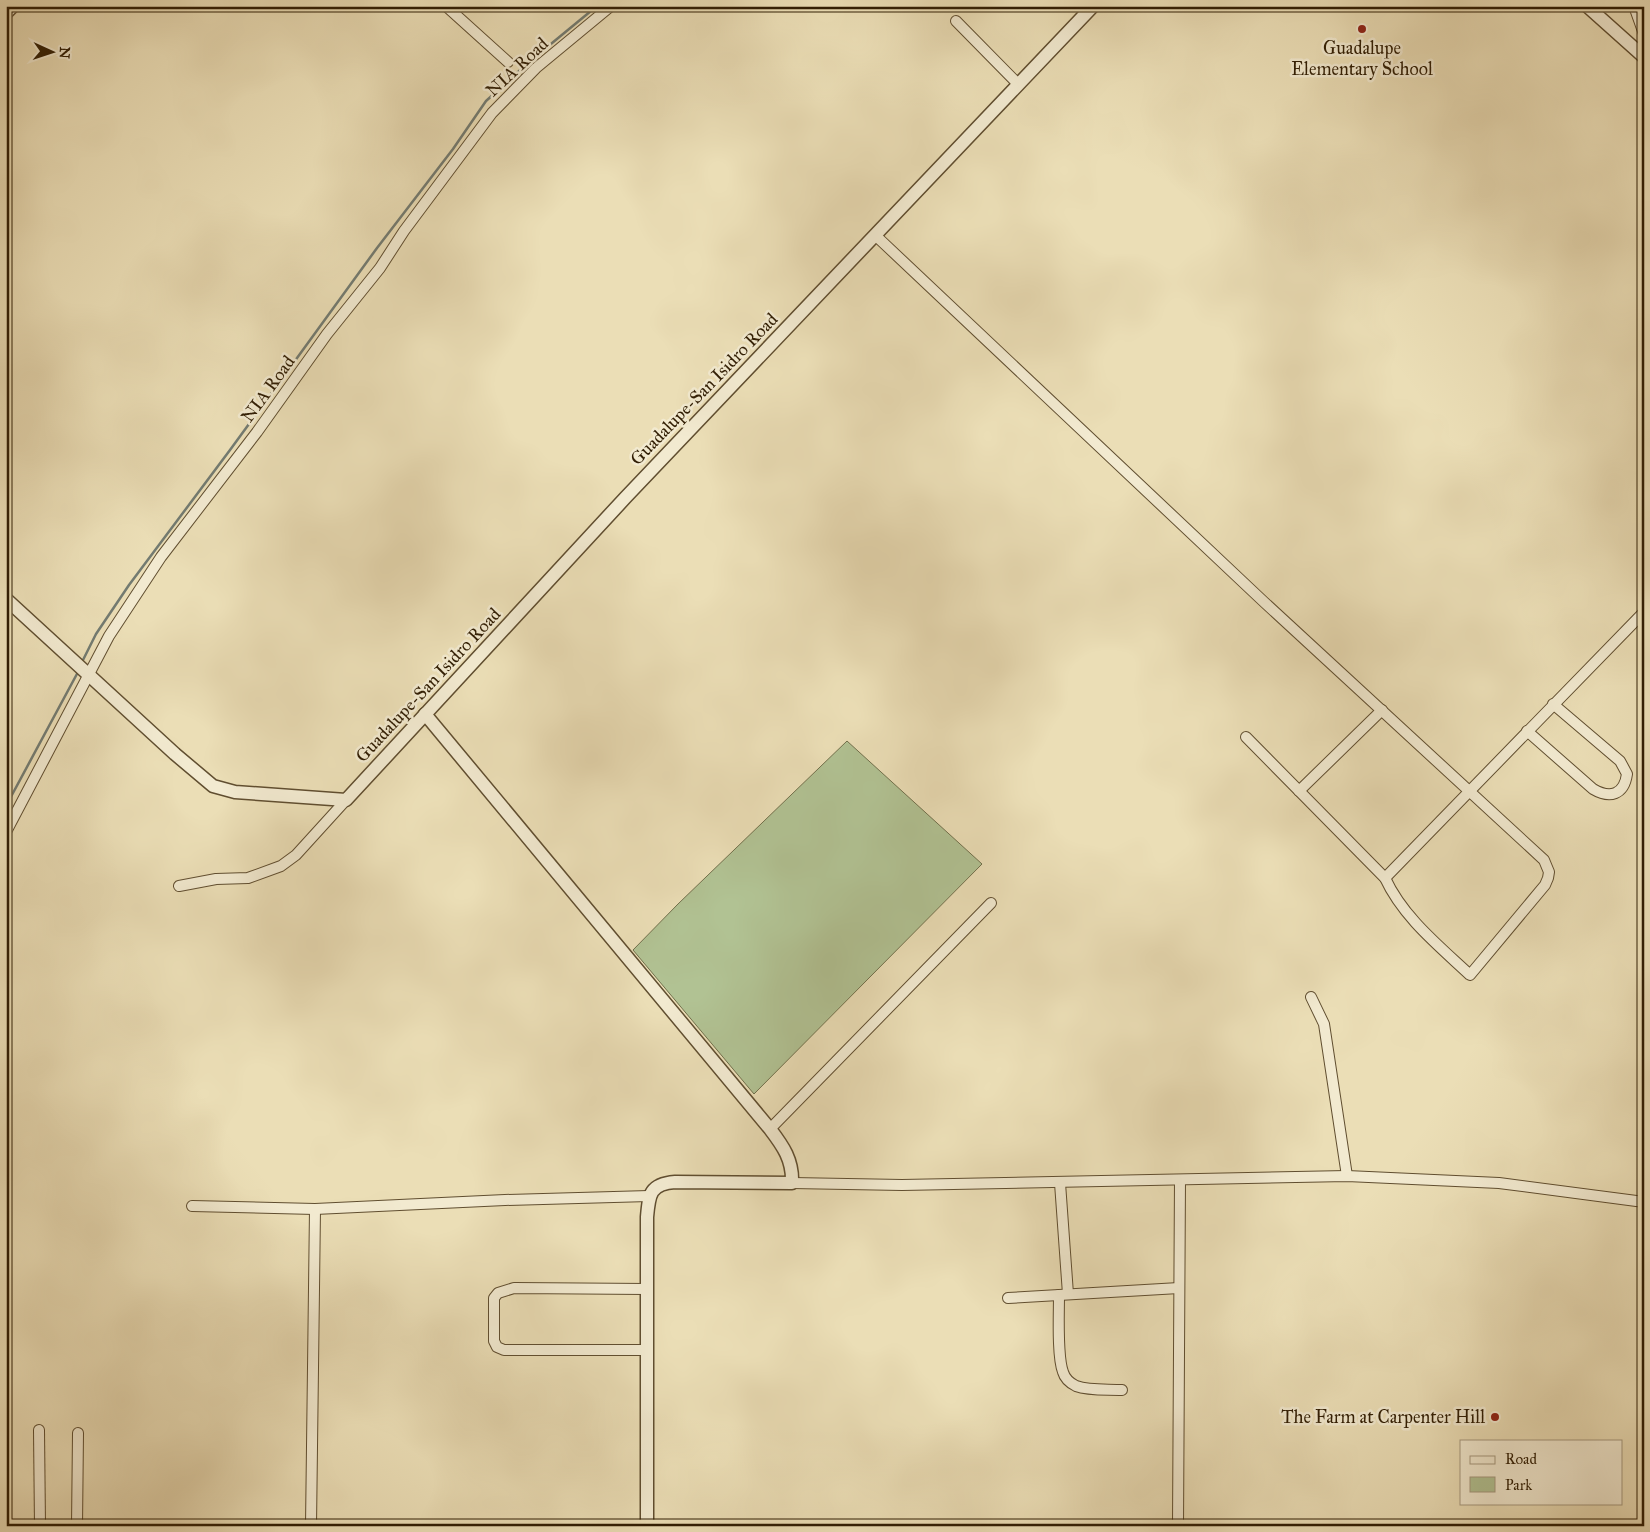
<svg xmlns="http://www.w3.org/2000/svg" width="1650" height="1532" font-family="'IM FELL Great Primer',serif">
<rect width="100%" height="100%" fill="#ebdeb6"/>
<filter id="stains"><feTurbulence type="fractalNoise" baseFrequency=".004" numOctaves="4"/><feColorMatrix values="0 0 0 0 .2 0 0 0 0 .09 0 0 0 0 .02 0 0 0 .5 -.17"/></filter>
<radialGradient id="worn" r=".72"><stop offset=".6" stop-color="#630" stop-opacity="0"/><stop offset="1" stop-color="#630" stop-opacity=".3"/></radialGradient>
<path fill="#b1c293" stroke="#71704c" d="M847,741L982,864L754,1094L633,950L678,904Z"/>
<g fill="none" stroke-linecap="round" stroke-linejoin="round">
<g stroke="#737b71" stroke-width="2.5">
<path d="M1640,6L1644,17"/>
<path d="M83,660L96,634L129,585L230,450L377,248L453,149L486,101L529,62L597,6"/>
<path d="M6,806L78,672"/>
</g>
<g stroke="#604e30" stroke-width="12">
<g id="minor">
<path d="M446,6L508,62"/>
<path d="M1634,6L1644,34"/>
<path d="M956,21L1018,84"/>
<path d="M875,235L1264,602L1544,860L1549,872L1548,878L1545,885L1470,975C1438,945 1403,917 1385,878L1246,737"/>
<path d="M1527,731L1593,789C1610,799 1624,795 1627,774L1620,761L1553,704"/>
<path d="M1299,791L1382,710"/>
<path d="M6,832L109,636L161,557L257,432L327,334L380,268L404,231L492,113L536,68L611,6"/>
<path d="M1385,878L1644,612"/>
<path d="M179,886L216,879L248,878L281,866L296,855L346,800"/>
<path d="M1311,997L1324,1024L1347,1176"/>
<path d="M770,1129L991,903"/>
<path d="M792,1183L902,1185L1347,1176L1499,1183L1644,1202"/>
<path d="M1060,1183L1068,1294"/>
<path d="M192,1206L315,1209L505,1200L649,1196"/>
<path d="M1059,1295C1059,1314 1057,1356 1063,1372C1065,1379 1070,1383 1076,1386C1090,1391 1108,1389 1122,1390"/>
<path d="M1008,1298L1179,1288"/>
<path d="M647,1350H504L497,1347L494,1341V1298L498,1293L514,1288L647,1289"/>
<path d="M39,1430L40,1526"/>
<path d="M77,1526L78,1433"/>
<path d="M311,1526L315,1209"/>
<path d="M1178,1526L1180,1180"/>
</g>
</g>
<g stroke="#604e30" stroke-width="15">
<g id="tertiary">
<path d="M1587,6L1644,57"/>
<path d="M6,13L13,6"/>
<path d="M6,599L175,754L213,786L235,792L346,800L625,498L1093,6"/>
<path d="M425,714L770,1129C783,1146 793,1160 792,1183L675,1182C650,1184 649,1194 647,1217V1526"/>
</g>
</g>
<use href="#minor" stroke="#f2ead0" stroke-width="10"/>
<use href="#tertiary" stroke="#f2ead0" stroke-width="12"/>
</g>
<g fill="#8f2418" stroke="#f2ead0" stroke-width="2">
<circle cx="1362" cy="29" r="5"/>
<circle cx="1495" cy="1417" r="5"/>
</g>
<g text-anchor="middle" stroke-width="5" stroke-linejoin="round" paint-order="stroke">
<g font-size="18" fill="#311e04" stroke="#f2ead0">
<text x="1362" y="54">Guadalupe<tspan x="1362" dy="21">Elementary School</tspan></text>
<text x="1485" y="1423" text-anchor="end">The Farm at Carpenter Hill</text>
</g>
<g font-size="18" fill="#311e04" stroke="#f2ead0">
<text transform="translate(517 67) rotate(-43)" y="6">NIA Road</text>
<text transform="translate(268 389) rotate(-54)" y="6">NIA Road</text>
<text transform="translate(704 389) rotate(-46)" y="6">Guadalupe-San Isidro Road</text>
<text transform="translate(428 685) rotate(-47)" y="6">Guadalupe-San Isidro Road</text>
</g>
</g>
<rect width="1650" height="1532" fill="none" stroke="#ebdeb6" stroke-width="25"/>
<rect x="8" y="8" width="1635" height="1517" fill="none" stroke="#311e04" stroke-width="2.5"/>
<rect x="12" y="12" width="1625" height="1507" fill="none" stroke="#311e04"/>
<rect x="1460" y="1440" width="162" height="65" fill="#f2ead0" stroke="#a5987e"/>
<rect x="1470" y="1456" width="25" height="8" fill="#f2ead0" stroke="#a5987e"/>
<text x="1505" y="1464" font-size="15" fill="#311e04">Road</text>
<rect x="1470" y="1477" width="25" height="15" fill="#b1c293" stroke="#a5987e"/>
<text x="1505" y="1490" font-size="15" fill="#311e04">Park</text>
<g transform="translate(52 52) rotate(93)" stroke="#f2ead0" stroke-width="4" paint-order="stroke">
<path d="M0-4L9 19L0 12L-9 19Z" fill="#311e04"/>
<text y="-8" font-size="14" font-weight="bold" text-anchor="middle" fill="#311e04">N</text>
</g>
<rect width="100%" height="100%" filter="url(#stains)"/>
<rect width="100%" height="100%" fill="url(#worn)"/>
</svg>
